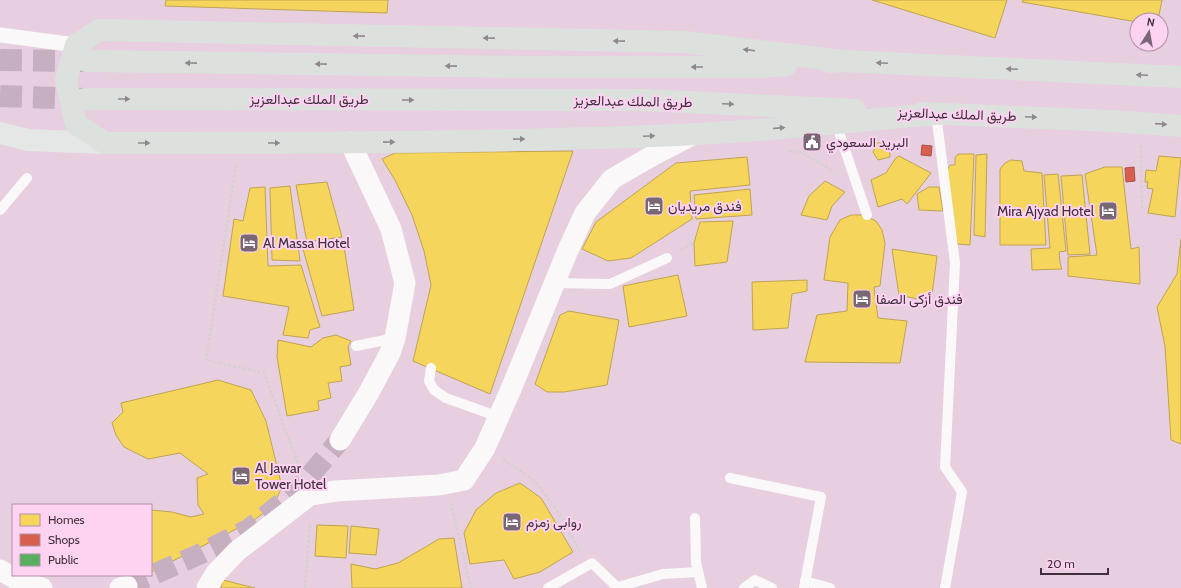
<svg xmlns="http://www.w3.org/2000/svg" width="1181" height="588" font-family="Cabin,Vazirmatn,sans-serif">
<rect width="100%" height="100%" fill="#e7cfe0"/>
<g fill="#f6d55c" stroke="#bfa352">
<path d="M166,0H388L387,13L165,6Z"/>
<path d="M872,0H1007L995,38Z"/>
<path d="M1023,0H1162L1158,20H1137V22L1022,2Z"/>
<path d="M877,143H889L890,157L878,160L873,152Z"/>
<path d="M573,151L490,394L413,361L431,285L424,251L412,215L395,180L382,159L395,153Z"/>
<path d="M958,154H974L970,245L957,244L947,170L950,165H955V158Z"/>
<path d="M987,154L985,237L974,235L976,155Z"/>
<path d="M899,156L931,173L907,204L902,199L878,207L871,180L886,173L895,159Z"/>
<path d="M1159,156L1181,158L1175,217L1148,213L1153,189L1147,188L1148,182H1145L1146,170L1156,171Z"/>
<path d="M747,157L750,185L690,191L692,219L631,258L608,261L582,249L596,222L676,163Z"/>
<path d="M1011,160L1022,161L1024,171L1042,173L1046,245H1000V169L1005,163Z"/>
<path d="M1105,167H1122L1131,249L1139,247L1140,284L1068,276V257L1097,255L1085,174Z"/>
<path d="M1058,174L1066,251L1059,252L1060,263L1062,269L1032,270L1031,249L1050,248L1044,175Z"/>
<path d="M1082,175L1090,254L1068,255L1061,176Z"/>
<path d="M825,181L845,192L832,206L827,220L801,215L809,196Z"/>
<path d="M327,182L342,237L307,242L296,185Z"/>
<path d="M290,186L300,261L272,260L270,188Z"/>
<path d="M265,187L268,266L301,265L320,327L310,330L308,338L283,335L289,307L223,296L234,219L243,221L250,188Z"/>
<path d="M929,187H939L943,211L919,210L917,194Z"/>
<path d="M750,189L752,215L696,219L694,195Z"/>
<path d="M851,215H863L876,221L882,230L885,243L880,286L874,287L878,318L907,321L900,363L805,362L817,315L847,311L848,283L824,280L830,237L840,220Z"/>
<path d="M733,221L727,262L695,266L694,243L700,222Z"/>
<path d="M1181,239V444L1171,440L1165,346L1157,307L1177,274Z"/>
<path d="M343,240L354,310L322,316L303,249Z"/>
<path d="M892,249L937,256L931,302L899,295Z"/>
<path d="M678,275L687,316L629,327L623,286Z"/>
<path d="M807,280V291L792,294L788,328L753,330L752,282Z"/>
<path d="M569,311L619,320L607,385L564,392H547L535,384L560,315Z"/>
<path d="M336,335L351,341L348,346L351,365L340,367L342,381L328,383L331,398L318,401L319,410L287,416L277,357L278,340L311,347L323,338Z"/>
<path d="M218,380L251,390L266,421L282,487L273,506L254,520L151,572V510L172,512L191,517L204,514L198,505L197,478L208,474L180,453L148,459L124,447L116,435L112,423L123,412L121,403Z"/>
<path d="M520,483L541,498L573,552L540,572L514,579L504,560L470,564L464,533L476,510L496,493Z"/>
<path d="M317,525L348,526L346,558L315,556Z"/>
<path d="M351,526L379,529L376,555L349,553Z"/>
<path d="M454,538L462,588H352L351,564L375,569L398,563L439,539Z"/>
<path d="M223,580L255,588H221Z"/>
</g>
<g fill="#d6604d" stroke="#a95148">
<path d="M922,145L932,146L931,156L921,155Z"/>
<path d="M1134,167L1135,181L1126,182L1125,168Z"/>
</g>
<rect fill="#5aae61" stroke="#528856" x="807" y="138" width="10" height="9"/>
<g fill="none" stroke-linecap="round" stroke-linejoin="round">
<path stroke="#c6afbf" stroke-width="21" stroke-dasharray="21 10" stroke-linecap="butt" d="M127,586L202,553L249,529L298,490L340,440"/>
<g stroke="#c6afbf" stroke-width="22" stroke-dasharray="22 11" stroke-linecap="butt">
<path d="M0,60L87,61"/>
<path d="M0,96L85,99"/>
</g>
<g stroke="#d7cfd4" stroke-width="2.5" stroke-dasharray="3 2" stroke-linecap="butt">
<path d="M1141,145L1142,210"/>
<path d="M789,151L801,152L835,172"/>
<path d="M236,165L206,360L264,373L303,476"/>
<path d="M681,250L694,243"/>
<path d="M503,459L535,481L561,516L580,552"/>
<path d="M451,503L471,588"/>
<path d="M305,588L310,522"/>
</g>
<g stroke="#fbf8fa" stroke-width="10">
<path d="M936,114L955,263L945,467L962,492L945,588"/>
<path d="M836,123L867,215"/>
<path d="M0,210L27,178"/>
<path d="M555,283L610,284L667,258"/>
<path d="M356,346L395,338"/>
<path d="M431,368L429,381L434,390L446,398L499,417"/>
<path d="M730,478L821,497L804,588"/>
<path d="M695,518L696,563L702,588"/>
<path d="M805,581L830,588"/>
<path d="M618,587L663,574L698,572"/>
<path d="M548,588L592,563L618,588"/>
<path d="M744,588L755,580L772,588"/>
</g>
<path stroke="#fbf8fa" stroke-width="15" d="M0,35L76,45"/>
<g stroke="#fbf8fa" stroke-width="21">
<path d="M340,440L368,394L390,353L395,338L405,283L391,229L350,142"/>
<path d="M0,570L21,582L42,588"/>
<path d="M120,588L127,586"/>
<path d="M207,588L216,573L237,551L310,495L336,491L439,485L464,480L485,448L511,389L568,250L585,213L612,179L652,156L694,134"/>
</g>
<path stroke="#e4e7e5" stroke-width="22" d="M0,133L28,140L105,143"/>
<g stroke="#dce1de" stroke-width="22">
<path d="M87,61L532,67H761L786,65"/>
<path d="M843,61L685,42L99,30L76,45L66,80L76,124L105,143C287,143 470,143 653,136C747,133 842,122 936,114"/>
<path d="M829,62L843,61L1181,77"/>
<path d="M85,99L642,100L855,110"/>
<path d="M922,113L1113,121L1181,126"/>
</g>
</g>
<defs><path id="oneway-solid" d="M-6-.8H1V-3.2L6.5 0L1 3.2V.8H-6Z"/></defs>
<g fill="#8e888d">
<use href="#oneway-solid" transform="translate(359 36) rotate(-179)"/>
<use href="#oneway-solid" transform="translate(489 38) rotate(-179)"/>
<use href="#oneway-solid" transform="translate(619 41) rotate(-179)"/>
<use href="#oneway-solid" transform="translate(749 50) rotate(-173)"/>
<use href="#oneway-solid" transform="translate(191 63) rotate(-179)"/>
<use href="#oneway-solid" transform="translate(882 63) rotate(-177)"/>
<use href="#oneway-solid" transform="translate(321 64) rotate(-179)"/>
<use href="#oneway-solid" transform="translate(451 66) rotate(-179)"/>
<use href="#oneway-solid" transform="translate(697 67) rotate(180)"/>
<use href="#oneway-solid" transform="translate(1012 69) rotate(-177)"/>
<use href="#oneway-solid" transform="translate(1142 75) rotate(-177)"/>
<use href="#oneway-solid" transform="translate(124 99)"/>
<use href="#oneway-solid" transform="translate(408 100)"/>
<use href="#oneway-solid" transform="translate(728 104) rotate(3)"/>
<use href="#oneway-solid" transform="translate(1031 117) rotate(2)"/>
<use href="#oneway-solid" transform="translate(1161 124) rotate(4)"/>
<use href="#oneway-solid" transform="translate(779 128) rotate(-5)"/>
<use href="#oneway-solid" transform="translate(649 136) rotate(-2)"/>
<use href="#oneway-solid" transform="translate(519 139) rotate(-1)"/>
<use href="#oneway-solid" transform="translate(389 142) rotate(-1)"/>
<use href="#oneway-solid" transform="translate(144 143)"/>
<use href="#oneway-solid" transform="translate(274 143)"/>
</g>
<defs>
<g id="civic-square" transform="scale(1)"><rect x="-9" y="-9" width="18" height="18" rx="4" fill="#7a6775" stroke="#fed2f1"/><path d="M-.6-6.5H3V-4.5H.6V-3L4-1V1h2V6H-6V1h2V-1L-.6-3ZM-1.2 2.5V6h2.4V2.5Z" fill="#fff"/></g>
<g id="hotel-square" transform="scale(1)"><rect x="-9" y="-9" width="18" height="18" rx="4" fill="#7a6775" stroke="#fed2f1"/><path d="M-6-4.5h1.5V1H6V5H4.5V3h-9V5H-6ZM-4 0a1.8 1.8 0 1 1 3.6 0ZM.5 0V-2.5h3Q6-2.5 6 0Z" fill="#fff"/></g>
</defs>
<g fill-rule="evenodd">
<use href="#civic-square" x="812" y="142"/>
<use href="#hotel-square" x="654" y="206"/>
<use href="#hotel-square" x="1108" y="211"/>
<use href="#hotel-square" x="249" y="243"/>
<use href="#hotel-square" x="862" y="299"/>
<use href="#hotel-square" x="241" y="476"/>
<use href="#hotel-square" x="512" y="522"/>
</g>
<g text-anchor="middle" stroke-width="4" stroke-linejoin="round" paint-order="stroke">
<g font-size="14" fill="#402f3c" stroke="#fed2f1">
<text x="309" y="104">طريق الملك عبدالعزيز</text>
<text transform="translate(633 101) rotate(1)" y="5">طريق الملك عبدالعزيز</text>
<text transform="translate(957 114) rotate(2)" y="5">طريق الملك عبدالعزيز</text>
</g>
<g font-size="14" fill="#402f3c" stroke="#fed2f1" text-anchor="start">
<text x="826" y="147">البريد السعودي</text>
<text x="668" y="211">فندق مريديان</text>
<text x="1094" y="216" text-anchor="end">Mira Ajyad Hotel</text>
<text x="263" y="248">Al Massa Hotel</text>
<text x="876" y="304">فندق أزكى الصفا</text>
<text x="255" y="473">Al Jawar<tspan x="255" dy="16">Tower Hotel</tspan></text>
<text x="526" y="527">روابی زمزم</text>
</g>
</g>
<rect x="12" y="504" width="140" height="72" fill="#fed2f1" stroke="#b291a9"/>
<rect x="20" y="514" width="20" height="12" fill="#f6d55c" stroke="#b291a9"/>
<text x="48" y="524" font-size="12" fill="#402f3c">Homes</text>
<rect x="20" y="534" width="20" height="12" fill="#d6604d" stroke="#b291a9"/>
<text x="48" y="544" font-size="12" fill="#402f3c">Shops</text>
<rect x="20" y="554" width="20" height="12" fill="#5aae61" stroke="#b291a9"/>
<text x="48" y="564" font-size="12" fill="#402f3c">Public</text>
<g transform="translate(1149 32) rotate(11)"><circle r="19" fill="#fed2f1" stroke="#b291a9"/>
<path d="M0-3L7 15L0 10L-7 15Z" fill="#7a6775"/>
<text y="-6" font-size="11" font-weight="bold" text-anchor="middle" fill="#402f3c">N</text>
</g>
<path d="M1041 568v6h67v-6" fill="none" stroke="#402f3c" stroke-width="2"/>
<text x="1047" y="568" font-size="12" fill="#402f3c" stroke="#fed2f1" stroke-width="3" paint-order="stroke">20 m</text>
</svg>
